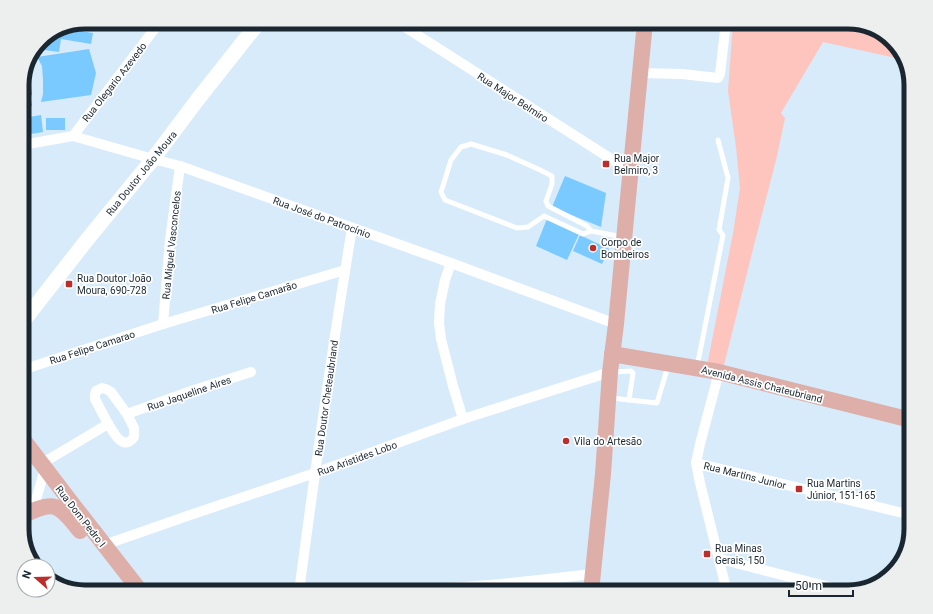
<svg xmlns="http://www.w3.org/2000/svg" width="933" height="614" font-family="Roboto,sans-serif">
<rect width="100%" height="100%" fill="#d7ebfb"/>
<g fill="#fec5be">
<path d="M733,22H848L883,32L903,54L905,60L823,42L781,113L785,118L777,156L753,249L723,369L707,366L733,233L740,188L736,147L728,91Z"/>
<path d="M22,460L26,466L30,479L27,495L22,499Z"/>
</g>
<g fill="#60afe4">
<path d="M29,66L32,95L22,96V81Z"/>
<path d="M22,100H31L32,106L22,108Z"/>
</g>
<g fill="#7ac9ff">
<path d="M68,29L93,33L91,44L61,39L59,52L37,49L40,40Z"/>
<path d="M89,49L96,73L91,95L41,102L43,94V79L42,66L37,57Z"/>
<path d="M41,115L43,132L25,135L23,118Z"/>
<rect x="46" y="118" width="19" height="12"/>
<path d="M565,176L606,193L601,227L552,207Z"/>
<path d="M547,219L579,234L567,260L536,246Z"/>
<path d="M580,235L609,249L602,264L573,251Z"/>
</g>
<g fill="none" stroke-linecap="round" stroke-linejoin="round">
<g stroke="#fff" stroke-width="5">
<path d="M591,231L587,226L548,206L546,201L552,184V176L540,170L507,155L471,144L461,147L451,160L441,192L445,200L517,228L528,227L544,216L583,234L591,231L623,237"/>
<path d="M697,367L723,235L719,230L728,178L718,140"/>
<path d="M613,372L631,371L633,373L629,400"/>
<path d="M611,398L657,403L668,366"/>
</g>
<g stroke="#fff" stroke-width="10">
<path d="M111,22L156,27"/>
<path d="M397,22L630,171"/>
<path d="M630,22L644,32"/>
<path d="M640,73L682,74L718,78L720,74L726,22"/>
<path d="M73,136L156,27L164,22"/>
<path d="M22,145L73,136L153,159L180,166L451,263L616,324"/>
<path d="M451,263L445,280L440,304L439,323L441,339L453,386L463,419"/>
<path d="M163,324L170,240L180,166"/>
<path d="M22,370L163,324L345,270"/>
<path d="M719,372L700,444L696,463L700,483L727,592"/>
<path d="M102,388L106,389L111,392L127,414L134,428V437C131,441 128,444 123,442C114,439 100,408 95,399V395L96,391Z"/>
<path d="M127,414L194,390L251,372"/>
<path d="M696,463L911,515"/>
<path d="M41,464L108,424"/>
<path d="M33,510L45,469"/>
<path d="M104,545L193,514L315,473L463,419L610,372"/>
<path d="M720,559L849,592"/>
<path d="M299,592C315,470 332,349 352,228"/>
<path d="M402,592L501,584L593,574"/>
</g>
<path stroke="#fff" stroke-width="15" d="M22,323L86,241L153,159L198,99L259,22"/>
<g stroke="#deaea9" stroke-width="16">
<path d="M612,354L719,372L911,420"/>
<path d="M22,438L74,506L141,592"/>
<path d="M22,516C30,512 46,504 55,507C65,510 73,523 80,531"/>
<path d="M591,592L603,474L610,372L616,324L625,229L645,22"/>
</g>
</g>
<g fill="#bc2e2b" stroke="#fff" stroke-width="1.5">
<rect x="602" y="160" width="8" height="8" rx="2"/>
<circle cx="593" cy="248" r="4"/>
<rect x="65" y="280" width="8" height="8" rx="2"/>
<circle cx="566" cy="441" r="4"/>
<rect x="795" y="485" width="8" height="8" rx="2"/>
<rect x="703" y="550" width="8" height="8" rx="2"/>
</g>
<g text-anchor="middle" stroke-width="3.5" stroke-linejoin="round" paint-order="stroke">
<g font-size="10" fill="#1a2730" stroke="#fff">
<text transform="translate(114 82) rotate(-52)" y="4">Rua Olegario Azevedo</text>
<text transform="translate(513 97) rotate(33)" y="4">Rua Major Belmiro</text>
<text transform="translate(141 173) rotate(-51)" y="4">Rua Doutor João Moura</text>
<text transform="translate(322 217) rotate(20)" y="4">Rua José do Patrocínio</text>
<text transform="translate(171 245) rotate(-84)" y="4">Rua Miguel Vasconcelos</text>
<text transform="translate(254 297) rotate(-17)" y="4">Rua Felipe Camarão</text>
<text transform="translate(92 347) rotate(-18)" y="4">Rua Felipe Camarao</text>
<text transform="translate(762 384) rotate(14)" y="4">Avenida Assis Chateubriand</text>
<text transform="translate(189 393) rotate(-19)" y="4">Rua Jaqueline Aires</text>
<text transform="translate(326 398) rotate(-82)" y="4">Rua Doutor Cheteaubriand</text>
<text transform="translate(357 458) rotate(-20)" y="4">Rua Aristides Lobo</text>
<text transform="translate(745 475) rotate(14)" y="4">Rua Martins Junior</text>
<text transform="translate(81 516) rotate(52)" y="4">Rua Dom Pedro I</text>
</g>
<g font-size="10" fill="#1a2730" stroke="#fff" text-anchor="start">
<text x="614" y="162">Rua Major<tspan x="614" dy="12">Belmiro, 3</tspan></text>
<text x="601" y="246">Corpo de<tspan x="601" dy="12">Bombeiros</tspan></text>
<text x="77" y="282">Rua Doutor João<tspan x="77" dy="12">Moura, 690-728</tspan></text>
<text x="574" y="445">Vila do Artesão</text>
<text x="807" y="487">Rua Martins<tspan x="807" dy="12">Júnior, 151-165</tspan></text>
<text x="715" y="552">Rua Minas<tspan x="715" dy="12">Gerais, 150</tspan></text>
</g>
</g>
<path d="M0 0H933V614H0ZM85 29H848A56 56 0 0 1 904 85V529A56 56 0 0 1 848 585H85A56 56 0 0 1 29 529V85A56 56 0 0 1 85 29Z" fill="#edeeee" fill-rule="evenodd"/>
<path fill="none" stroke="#1a2730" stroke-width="5" d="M85 29H848A56 56 0 0 1 904 85V529A56 56 0 0 1 848 585H85A56 56 0 0 1 29 529V85A56 56 0 0 1 85 29Z"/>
<g transform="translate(36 578) rotate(290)"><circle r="19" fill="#ffffff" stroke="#a3a9ac"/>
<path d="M0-3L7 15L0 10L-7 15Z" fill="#bc2e2b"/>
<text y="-6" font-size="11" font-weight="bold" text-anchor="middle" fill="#1a2730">N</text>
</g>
<path d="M789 590v6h64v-6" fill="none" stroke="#1a2730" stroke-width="2"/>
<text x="795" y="590" font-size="12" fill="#1a2730" stroke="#ffffff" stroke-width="3" paint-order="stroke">50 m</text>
</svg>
